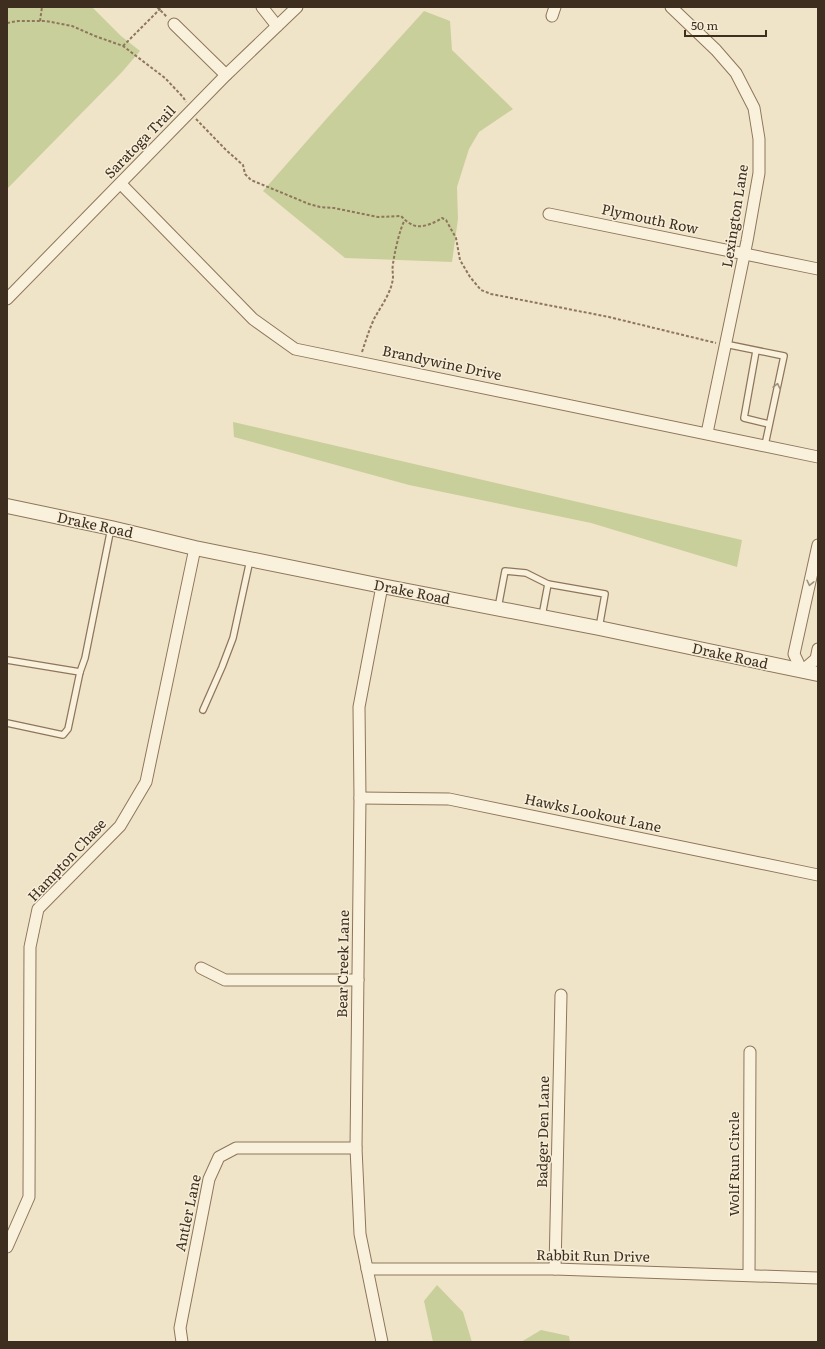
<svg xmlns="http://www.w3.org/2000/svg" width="825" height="1349" font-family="Literata,serif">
<rect width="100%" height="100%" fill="#f0e4c8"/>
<g fill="#c9cf9b">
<path d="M7,7H92L121,36L140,51L122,72L7,189Z"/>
<path d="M424,11L450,21L452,50L513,109L479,132L469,149L457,187L458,219L452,262L345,258L263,191L328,117Z"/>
<path d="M233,422L742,540L737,567L591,523L409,485L234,437Z"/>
<path d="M437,1285L463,1312L472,1342H433L424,1301Z"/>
<path d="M541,1330L569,1336L570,1342H521Z"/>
</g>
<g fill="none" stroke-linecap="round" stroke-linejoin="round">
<g stroke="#8d765c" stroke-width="8">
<g id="service">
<path d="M725,344L784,356L765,445"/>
<path d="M756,351L744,418L769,424"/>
<path d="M498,608L505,571L526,573L548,584"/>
<path d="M542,616L548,584L605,594L599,628"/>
<path d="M7,660L80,672"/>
<path d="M203,710L222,667L233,638L250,560"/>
<path d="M7,723L63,735L68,729L80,672L85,658L111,528"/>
</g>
</g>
<g stroke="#8d765c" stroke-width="13">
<g id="minor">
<path d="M262,7L277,26"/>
<path d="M671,7L716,50L736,73L754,108L759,139V173L747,241L707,433"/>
<path d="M552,16L555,7"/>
<path d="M174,24L226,75"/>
<path d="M121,184L253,319L295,349L818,457"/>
<path d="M549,214L818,269"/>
<path d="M7,299L226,75L297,7"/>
<path d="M818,545L794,654L802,671L816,659L818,649"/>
<path d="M360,798L449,799L818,875"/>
<path d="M201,968L225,980H358"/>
<path d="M7,1247L29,1197L30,947L38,909L120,826L146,782L195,548"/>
<path d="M367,1269H555L818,1278"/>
<path d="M555,1269L561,995"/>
<path d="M749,1275L750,1052"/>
<path d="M182,1342L180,1328L209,1179L219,1157L236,1148H356"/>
<path d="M382,1342L360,1234L356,1148L360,798L359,707L382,586"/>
</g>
</g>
<g stroke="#8d765c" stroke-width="16">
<path id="tertiary" d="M7,506L111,528L195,548L382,586L599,628L818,674"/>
</g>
<g stroke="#8d765c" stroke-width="2" stroke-dasharray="3 2" stroke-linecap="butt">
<path d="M157,7L167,17"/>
<path d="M40,21L42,7"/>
<path d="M7,23L18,21H46L72,26L95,36L123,46L165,78L183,97L186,102"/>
<path d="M123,46L162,7"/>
<path d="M196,119L226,150L243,165L245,174L251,180L309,204L320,207L334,208L378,217L401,216C404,219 407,222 411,224C420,230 434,223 442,218L446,220L456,238L460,260L470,277L481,290L491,294L609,317L716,343"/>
<path d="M362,352C366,340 369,330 374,319C381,306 392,292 393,277C393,273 392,269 393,264C394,255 400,227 405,220"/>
</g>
<use href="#service" stroke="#faf1dc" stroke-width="5.5"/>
<use href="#minor" stroke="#faf1dc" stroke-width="11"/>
<use href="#tertiary" stroke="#faf1dc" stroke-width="14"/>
</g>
<defs><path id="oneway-chevron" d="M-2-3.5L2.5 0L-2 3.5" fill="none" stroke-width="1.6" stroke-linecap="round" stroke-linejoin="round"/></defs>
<g stroke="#9c907e">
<use href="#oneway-chevron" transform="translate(777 386) rotate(-77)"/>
<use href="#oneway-chevron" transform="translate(810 583) rotate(103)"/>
</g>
<g text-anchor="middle" stroke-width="3" stroke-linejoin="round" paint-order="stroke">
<g font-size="14" fill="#3d2e20" stroke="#f7eed8">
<text transform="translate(140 142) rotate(-46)" y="5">Saratoga Trail</text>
<text transform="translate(735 216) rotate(-81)" y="5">Lexington Lane</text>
<text transform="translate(650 219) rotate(12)" y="5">Plymouth Row</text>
<text transform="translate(442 363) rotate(12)" y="5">Brandywine Drive</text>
<text transform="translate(95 525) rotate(12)" y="5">Drake Road</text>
<text transform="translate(412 592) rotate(11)" y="5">Drake Road</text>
<text transform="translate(730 656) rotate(12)" y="5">Drake Road</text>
<text transform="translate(593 813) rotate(12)" y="5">Hawks Lookout Lane</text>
<text transform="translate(67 860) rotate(-47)" y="5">Hampton Chase</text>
<text transform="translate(343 964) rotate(-89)" y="5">Bear Creek Lane</text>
<text transform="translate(543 1132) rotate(-89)" y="5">Badger Den Lane</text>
<text transform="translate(734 1164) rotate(-90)" y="5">Wolf Run Circle</text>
<text transform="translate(188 1213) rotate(-78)" y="5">Antler Lane</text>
<text transform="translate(593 1256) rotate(1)" y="5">Rabbit Run Drive</text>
</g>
</g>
<rect width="825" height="1349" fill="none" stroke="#3d2e20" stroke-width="16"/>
<path d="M685 30v6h81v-6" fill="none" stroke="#3d2e20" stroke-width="2"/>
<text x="691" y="30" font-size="12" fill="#3d2e20" stroke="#f7eed8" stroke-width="3" paint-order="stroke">50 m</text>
</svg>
